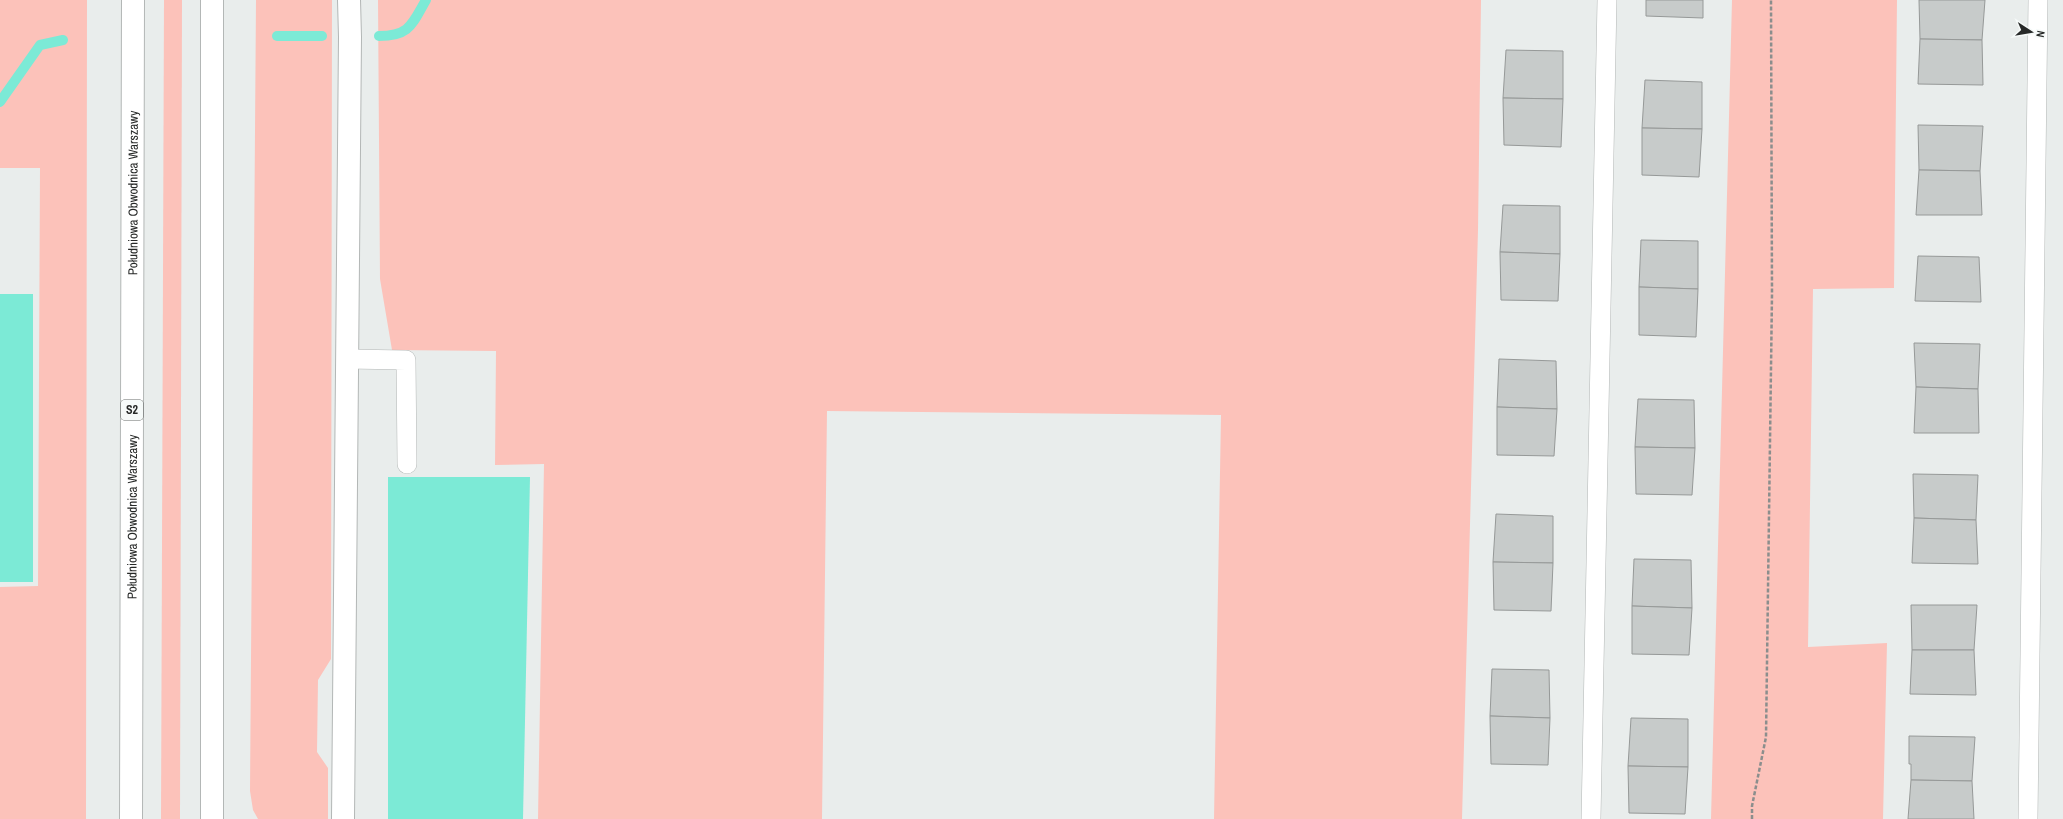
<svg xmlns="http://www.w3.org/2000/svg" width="2063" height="819" font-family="'Archivo Narrow',sans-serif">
<rect width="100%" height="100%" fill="#e9edec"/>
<g fill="#fcc2ba">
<path d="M0,0H87L86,819H0V587L38,586L40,168H0Z"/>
<path d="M164,0H182L180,819H161Z"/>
<path d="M256,0H332L331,659L318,680L317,752L328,768V819H258L253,810L250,791Z"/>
<path d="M378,0H1481L1478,230L1462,819H1214L1221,415L827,411L822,819H538L544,464L495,465L496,351L392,350L380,279Z"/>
<path d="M1732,0H1897L1894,288L1813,289L1808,647L1887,643L1883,819H1711Z"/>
</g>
<g fill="#7cead6">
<rect x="0" y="294" width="33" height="288"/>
<path d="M388,477H530L523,819H388Z"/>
</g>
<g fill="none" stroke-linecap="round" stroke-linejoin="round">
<g stroke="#7cead6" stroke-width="10">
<path d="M277,36H322"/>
<path d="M379,36C410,36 412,24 426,0"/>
<path d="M0,102L40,45L63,40"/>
</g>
</g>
<g fill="#c7cbca" stroke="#969998">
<path d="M1646,0H1703V18L1646,16Z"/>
<path d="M1919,0H1985L1982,40L1920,39Z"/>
<path d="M1920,39L1982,40L1983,85L1918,84Z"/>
<path d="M1506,50L1563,51V99L1503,98Z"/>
<path d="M1645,80L1702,82V129L1642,128Z"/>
<path d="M1503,98L1563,99L1561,147L1504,145Z"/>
<path d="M1918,125L1983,126L1980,171L1919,170Z"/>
<path d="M1642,128L1702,129L1699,177L1642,175Z"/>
<path d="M1919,170L1980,171L1982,215H1916Z"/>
<path d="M1503,205L1560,206V254L1500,252Z"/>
<path d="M1641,240L1698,241V289L1639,287Z"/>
<path d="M1500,252L1560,254L1558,301L1501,300Z"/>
<path d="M1918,256L1979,257L1981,302L1915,301Z"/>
<path d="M1639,287L1698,289L1696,337L1639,335Z"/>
<path d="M1914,343L1980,344L1978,389L1916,387Z"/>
<path d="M1499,359L1556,361L1557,409L1497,407Z"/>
<path d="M1916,387L1978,389L1979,433H1914Z"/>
<path d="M1638,399L1694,400L1695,448L1635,447Z"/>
<path d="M1497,407L1557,409L1554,456L1497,455Z"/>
<path d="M1635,447L1695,448L1692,495L1636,494Z"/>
<path d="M1913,474L1978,475L1976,520L1914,518Z"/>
<path d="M1496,514L1553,516V563L1493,562Z"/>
<path d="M1914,518L1976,520L1978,564L1912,563Z"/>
<path d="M1634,559L1691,560L1692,608L1632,606Z"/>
<path d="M1493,562L1553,563L1551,611L1494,610Z"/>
<path d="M1911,605H1977L1974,650H1912Z"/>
<path d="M1632,606L1692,608L1689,655L1632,654Z"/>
<path d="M1912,650H1974L1976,695L1910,694Z"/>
<path d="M1492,669L1549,670L1550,718L1490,716Z"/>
<path d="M1490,716L1550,718L1548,765L1491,764Z"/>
<path d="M1631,718L1688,719V767L1628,766Z"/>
<path d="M1909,736L1975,737L1972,781L1911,780V764H1909Z"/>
<path d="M1628,766L1688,767L1685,814L1629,813Z"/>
<path d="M1911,780L1972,781L1974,819H1908Z"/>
</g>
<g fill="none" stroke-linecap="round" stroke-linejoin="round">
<g stroke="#b3b7b6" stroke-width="20">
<g id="lane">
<path d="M347,359L406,360L407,464"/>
<path d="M1591,819L1607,0"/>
<path d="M2028,819L2038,0"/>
</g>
</g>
<g stroke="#b3b7b6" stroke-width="24">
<path id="street" d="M343,819L350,37L349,0"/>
</g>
<g stroke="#b3b7b6" stroke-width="24">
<g id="highway">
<path id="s1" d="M131,819L133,0"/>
<path d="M212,819V0"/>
</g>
</g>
<path stroke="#8b8e8d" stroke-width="2.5" stroke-dasharray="4 2" stroke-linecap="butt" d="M1752,819V806L1766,737L1772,294L1771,0"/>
<use href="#lane" stroke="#fff" stroke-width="19"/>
<use href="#street" stroke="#fff" stroke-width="22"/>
<use href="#highway" stroke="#fff" stroke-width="22"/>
</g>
<g text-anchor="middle" stroke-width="3.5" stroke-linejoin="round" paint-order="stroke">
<rect fill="#f6faf9" stroke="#656867" stroke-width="1" x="121" y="400" width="22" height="20" rx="3"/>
<g font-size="12" font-weight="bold" fill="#272928">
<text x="132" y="414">S2</text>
</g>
<g font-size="13" fill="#272928" stroke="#f6faf9">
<text dy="5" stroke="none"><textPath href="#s1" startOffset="626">Południowa Obwodnica Warszawy</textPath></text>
<text dy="5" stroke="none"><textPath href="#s1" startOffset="302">Południowa Obwodnica Warszawy</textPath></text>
</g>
</g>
<g transform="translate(2031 32) rotate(102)" stroke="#f6faf9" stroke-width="3" paint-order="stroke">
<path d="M0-3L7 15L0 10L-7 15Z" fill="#272928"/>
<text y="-6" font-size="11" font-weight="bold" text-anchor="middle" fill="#272928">N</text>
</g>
</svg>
